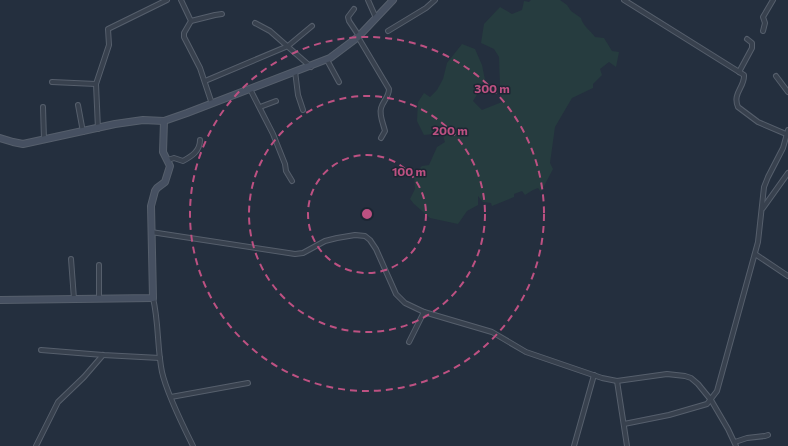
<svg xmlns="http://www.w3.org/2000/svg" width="788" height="446" font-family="Commissioner,sans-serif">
<rect width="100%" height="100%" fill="#242f3e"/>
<path fill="#263c3f" d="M531,0H560L567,5L571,11L581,18C582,25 591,31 595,37L604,38L612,51L619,52L616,67L609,62L600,69L602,75L593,84V88L572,98L555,127L550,163L553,169L541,192L538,188L533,190L525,195L522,191L514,194V197L492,206L491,203L483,202L478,196V205L467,211L458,224L430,218L414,204L410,199L415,189L414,174L422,166L429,165L437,147L445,142L442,133L424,135L417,121L418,102L424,93L430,97L437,90L443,79L447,63L462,44L475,49L482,65L485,80L476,89L478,93L473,101L482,110L502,102L500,86L499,57L494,49L481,43L484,24L500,7L512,14L522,10L524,1L529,2Z"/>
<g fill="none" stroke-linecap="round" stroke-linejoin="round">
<g stroke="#565f6c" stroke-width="6">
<g id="street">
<path d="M181,0L191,21L184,33V37L200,68L212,104"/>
<path d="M368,0L376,18"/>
<path d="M624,0L744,75C745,87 732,93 738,107L758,122L786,134"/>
<path d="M354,9L348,17L349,21L359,36"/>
<path d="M191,21L215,15L222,14"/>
<path d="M255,23L270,31L311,67"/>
<path d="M388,31L426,8L435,0"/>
<path d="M763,31L765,23L763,17L773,0"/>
<path d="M358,37L389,89C389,97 383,101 381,108C379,115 383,123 385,131L381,138"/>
<path d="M327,60L339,82"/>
<path d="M295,71L298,95L303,110"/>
<path d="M739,72L752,48V43L747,39"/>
<path d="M776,76L788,92"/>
<path d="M205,81L288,46L312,26"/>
<path d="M52,82L96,84"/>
<path d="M250,89L273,134L285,164L286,171L292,181"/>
<path d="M78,105L83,132"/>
<path d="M43,107L44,140"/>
<path d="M260,107L276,101"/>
<path d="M98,129L96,84L109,45L108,29L167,0"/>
<path d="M168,160L174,158L183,161C192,156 200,151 200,140"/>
<path d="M763,208L788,173"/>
<path d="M151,232L295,254L303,253L325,241L337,238L355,235L365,236L370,240L376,249L396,294L405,303L424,312L492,332L526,352L602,378L617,381L667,374L685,376L691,378L698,384L711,400L728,429L736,446"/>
<path d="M755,254L788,276"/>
<path d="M71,259L74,299"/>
<path d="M99,265V299"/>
<path d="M153,298C159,323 157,348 162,372C167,394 183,426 193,446"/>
<path d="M409,342L424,312"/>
<path d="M41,350L103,355L160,358"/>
<path d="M617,381L627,446"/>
<path d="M171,397L248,383"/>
<path d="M624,424L669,415L707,404L717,391L758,242L764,187L768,177L783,148L788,130"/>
<path d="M735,442L747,438L765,436L768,435"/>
<path d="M36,446L58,402L84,377L103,355"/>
<path d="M574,446L594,375"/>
</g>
</g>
<g stroke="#565f6c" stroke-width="8">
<g id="secondary">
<path d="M0,138L13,142L23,144L115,124L143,120L164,121L187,113L330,58L358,37L393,0"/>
<path d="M0,300L153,298L151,206L155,191L157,188L165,182L170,166L163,152L164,121"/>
</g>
</g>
<use href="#street" stroke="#38414e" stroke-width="4"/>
<use href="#secondary" stroke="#465061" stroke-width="6"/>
</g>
<g fill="none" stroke="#bd5182" stroke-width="2" stroke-dasharray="7 5">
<circle cx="367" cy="214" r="59"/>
<circle cx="367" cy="214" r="118"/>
<circle cx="367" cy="214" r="177"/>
</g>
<circle cx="367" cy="214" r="6" fill="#bd5182" stroke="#1d2633" stroke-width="2"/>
<g font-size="12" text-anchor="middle" font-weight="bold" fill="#bd5182" stroke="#1d2633" stroke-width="3" stroke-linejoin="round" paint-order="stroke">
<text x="492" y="93">300 m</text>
<text x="450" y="135">200 m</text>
<text x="409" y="176">100 m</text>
</g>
</svg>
